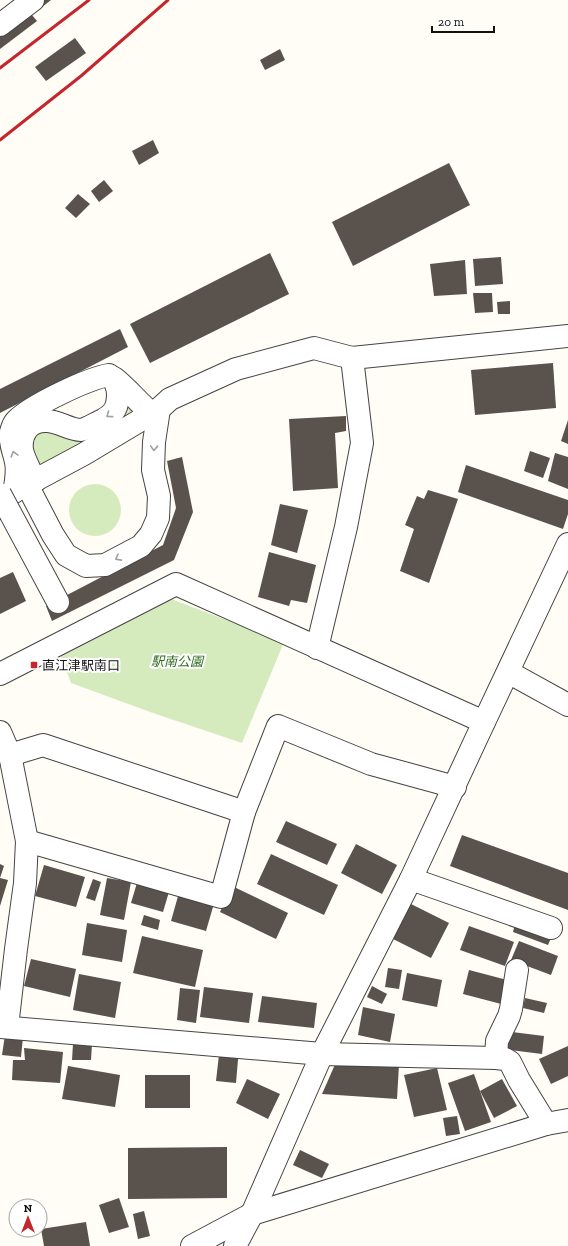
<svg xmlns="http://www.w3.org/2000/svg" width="568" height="1246" font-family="'Zilla Slab','Noto Sans JP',serif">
<rect width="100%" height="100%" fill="#fffdf5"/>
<g fill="#d5ebbd">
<path d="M123,392L141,414L42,464C27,458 30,449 32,436L38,431L81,436Z"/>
<circle cx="95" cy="510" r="26"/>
<path d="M171,599L284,642L242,743L153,713L71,683L60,654Z"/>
</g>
<g fill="#5a524d">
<path d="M20,0H51L32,15L37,21L0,49V16Z"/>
<path d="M75,38L86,53L46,81L35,67Z"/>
<path d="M280,49L285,60L265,70L260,60Z"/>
<path d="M153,140L159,153L139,165L132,151Z"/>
<path d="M449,163L470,205L353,266L332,222Z"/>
<path d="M104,180L113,191L99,202L91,191Z"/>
<path d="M78,194L90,204L76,218L65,208Z"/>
<path d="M270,253L289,294L150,363L130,324Z"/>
<path d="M501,257L503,284L475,286L473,259Z"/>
<path d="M465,260L467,294L434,296L430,264Z"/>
<path d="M473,293H492L493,312L475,313Z"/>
<path d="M510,301V314H498L497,302Z"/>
<path d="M120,329L128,347L0,413V389Z"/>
<path d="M553,363L556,408L475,415L471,370Z"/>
<path d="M346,416V431L335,433L338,488L293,491L289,419Z"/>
<path d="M568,420V444L561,441Z"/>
<path d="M530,451L550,458L543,478L524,471Z"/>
<path d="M555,453L568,457V489L548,481Z"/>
<path d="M182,457L193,512L174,560L52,621L46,606L163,545L176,508L167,461Z"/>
<path d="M466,465L568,500V514L563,529L458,492Z"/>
<path d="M428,490L458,499L429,583L400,571L414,529L405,525L417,496L424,499Z"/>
<path d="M280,504L308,510L297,553L271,545Z"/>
<path d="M269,552L316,565L307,603L291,600L289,606L258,597Z"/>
<path d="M13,572L26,601L0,614V578Z"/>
<path d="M286,821L337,844L327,865L276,842Z"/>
<path d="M462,835L568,873V910L450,866Z"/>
<path d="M356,844L397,865L382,894L341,873Z"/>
<path d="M271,854L338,885L324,915L257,884Z"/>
<path d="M0,864L4,866L0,878L8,880L0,906Z"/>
<path d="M44,865L85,877L76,907L35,896Z"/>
<path d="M139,876L171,885L163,912L131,903Z"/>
<path d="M107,878L131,882L124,920L100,915Z"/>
<path d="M93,879L101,882L95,901L86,898Z"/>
<path d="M232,886L288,913L276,939L220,912Z"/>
<path d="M180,889L215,900L206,931L171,921Z"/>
<path d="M411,904L449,923L431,958L393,939Z"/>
<path d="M144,915L160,920L158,930L141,925Z"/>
<path d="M87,923L127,930L122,962L82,955Z"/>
<path d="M515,924L551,938L548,945L513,932Z"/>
<path d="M469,926L514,942L505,966L460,950Z"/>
<path d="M142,936L203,950L195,987L133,973Z"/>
<path d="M519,941L558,956L551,975L511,960Z"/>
<path d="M31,959L76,969L70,997L24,986Z"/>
<path d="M388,968L402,970L399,989L385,987Z"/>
<path d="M469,970L511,981L505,1005L463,994Z"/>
<path d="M407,973L442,980L437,1007L402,1000Z"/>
<path d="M79,974L121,982L115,1018L73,1010Z"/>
<path d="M372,986L387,994L382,1004L367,997Z"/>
<path d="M204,987L253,993L249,1023L200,1017Z"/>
<path d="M180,988L200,990L196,1023L177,1020Z"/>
<path d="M262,996L317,1003L314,1028L258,1022Z"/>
<path d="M525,998L547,1003L544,1013L523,1008Z"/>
<path d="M363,1007L395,1014L390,1042L358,1035Z"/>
<path d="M504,1031L544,1036L542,1054L501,1049Z"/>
<path d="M5,1035L23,1037L21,1057L2,1055Z"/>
<path d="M73,1044H92L91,1060H72Z"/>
<path d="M220,1046L239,1048L236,1083L216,1081Z"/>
<path d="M568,1046V1076L551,1084L539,1059Z"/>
<path d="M24,1048L63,1052L60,1083L12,1080L13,1060H25Z"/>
<path d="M337,1060L399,1065L397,1099L322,1094Z"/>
<path d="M68,1066L120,1075L115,1107L62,1099Z"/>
<path d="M437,1068L447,1110L414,1117L404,1075Z"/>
<path d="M474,1074L491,1122L465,1131L448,1083Z"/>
<rect x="145" y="1075" width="45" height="33"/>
<path d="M247,1079L280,1094L268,1119L236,1103Z"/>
<path d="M502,1079L517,1106L494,1118L480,1091Z"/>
<path d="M457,1116L460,1134L446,1136L443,1118Z"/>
<path d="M227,1147V1198L128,1199V1148Z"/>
<path d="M300,1150L329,1164L322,1178L293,1165Z"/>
<path d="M119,1198L129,1227L109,1233L99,1205Z"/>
<path d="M144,1211L150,1236L138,1239L133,1214Z"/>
<path d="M86,1222L90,1246H44L41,1229Z"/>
</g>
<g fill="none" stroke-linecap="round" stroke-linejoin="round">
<g stroke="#444" stroke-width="24">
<g id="minor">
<path d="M0,25L33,0"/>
<path d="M114,378C127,388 138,402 151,413"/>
<path d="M27,485L53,535L66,555L86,566L105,565L141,546L151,534L158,518L159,496L153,470L154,442L159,409"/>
<path d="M14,492C16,482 18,472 16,462C14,452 9,442 11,432C12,428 14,423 16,421C30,406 89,378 109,375C115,379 117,385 118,393C118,407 115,413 103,420C96,423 87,429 81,430C68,430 58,420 45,421C29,421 20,434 22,450C24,460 31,471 35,481"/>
<path d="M0,499L84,454L159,409L170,399L236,369L314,348L352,358L568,336"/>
<path d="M317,648L346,527L362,443L352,358"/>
<path d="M508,672L568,705"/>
<path d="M0,674L176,584L484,722"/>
<path d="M0,732L10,755L27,841L25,883L16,949L7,1027"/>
<path d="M10,755L43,745L244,812L221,897L27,841"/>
<path d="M244,812L278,726L371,764L455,787"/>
<path d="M411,879L551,928"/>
<path d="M0,1027L322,1054L496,1058L505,1059L510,1062L519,1080L546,1124"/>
<path d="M496,1058L497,1041L509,1016L511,1009L517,970"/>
<path d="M192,1246L252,1214L546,1124L568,1120"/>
<path d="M235,1246L252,1214L322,1054L411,879L484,722L568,544"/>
</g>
</g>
<use href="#minor" stroke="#fff" stroke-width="22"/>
<g stroke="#c4262e" stroke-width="3">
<path d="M0,68L89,0"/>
<path d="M0,140L81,76L168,0"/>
</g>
<g stroke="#444" stroke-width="24" stroke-linecap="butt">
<path id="minor-bridge" d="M0,494L58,602"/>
</g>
<use href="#minor-bridge" stroke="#fff" stroke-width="22"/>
</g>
<defs><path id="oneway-chevron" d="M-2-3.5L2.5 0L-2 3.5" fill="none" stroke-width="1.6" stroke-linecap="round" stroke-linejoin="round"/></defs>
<g stroke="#a0a0a0">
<use href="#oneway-chevron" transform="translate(109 415) rotate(144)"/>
<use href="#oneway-chevron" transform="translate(154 448) rotate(92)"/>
<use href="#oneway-chevron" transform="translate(14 454) rotate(-105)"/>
<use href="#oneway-chevron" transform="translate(118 558) rotate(152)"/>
</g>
<rect fill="#c4262e" stroke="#fff" stroke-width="1.5" x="30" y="661" width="8" height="8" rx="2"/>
<g text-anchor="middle" stroke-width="4" stroke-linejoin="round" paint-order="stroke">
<g font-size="13" font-style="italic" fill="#2f6b1f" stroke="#fff">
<text x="177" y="666">駅南公園</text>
</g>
<g font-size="13" fill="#111" stroke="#fff" text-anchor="start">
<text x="42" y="670">直江津駅南口</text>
</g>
</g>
<g transform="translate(28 1218)"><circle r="19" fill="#ffffff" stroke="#a0a0a0"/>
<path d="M0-3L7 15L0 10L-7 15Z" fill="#c4262e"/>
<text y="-6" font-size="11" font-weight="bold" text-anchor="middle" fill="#111111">N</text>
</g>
<path d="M432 26v6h62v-6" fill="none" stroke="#111111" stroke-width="2"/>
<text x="438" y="26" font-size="12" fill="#111111" stroke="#ffffff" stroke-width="3" paint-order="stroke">20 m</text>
</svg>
